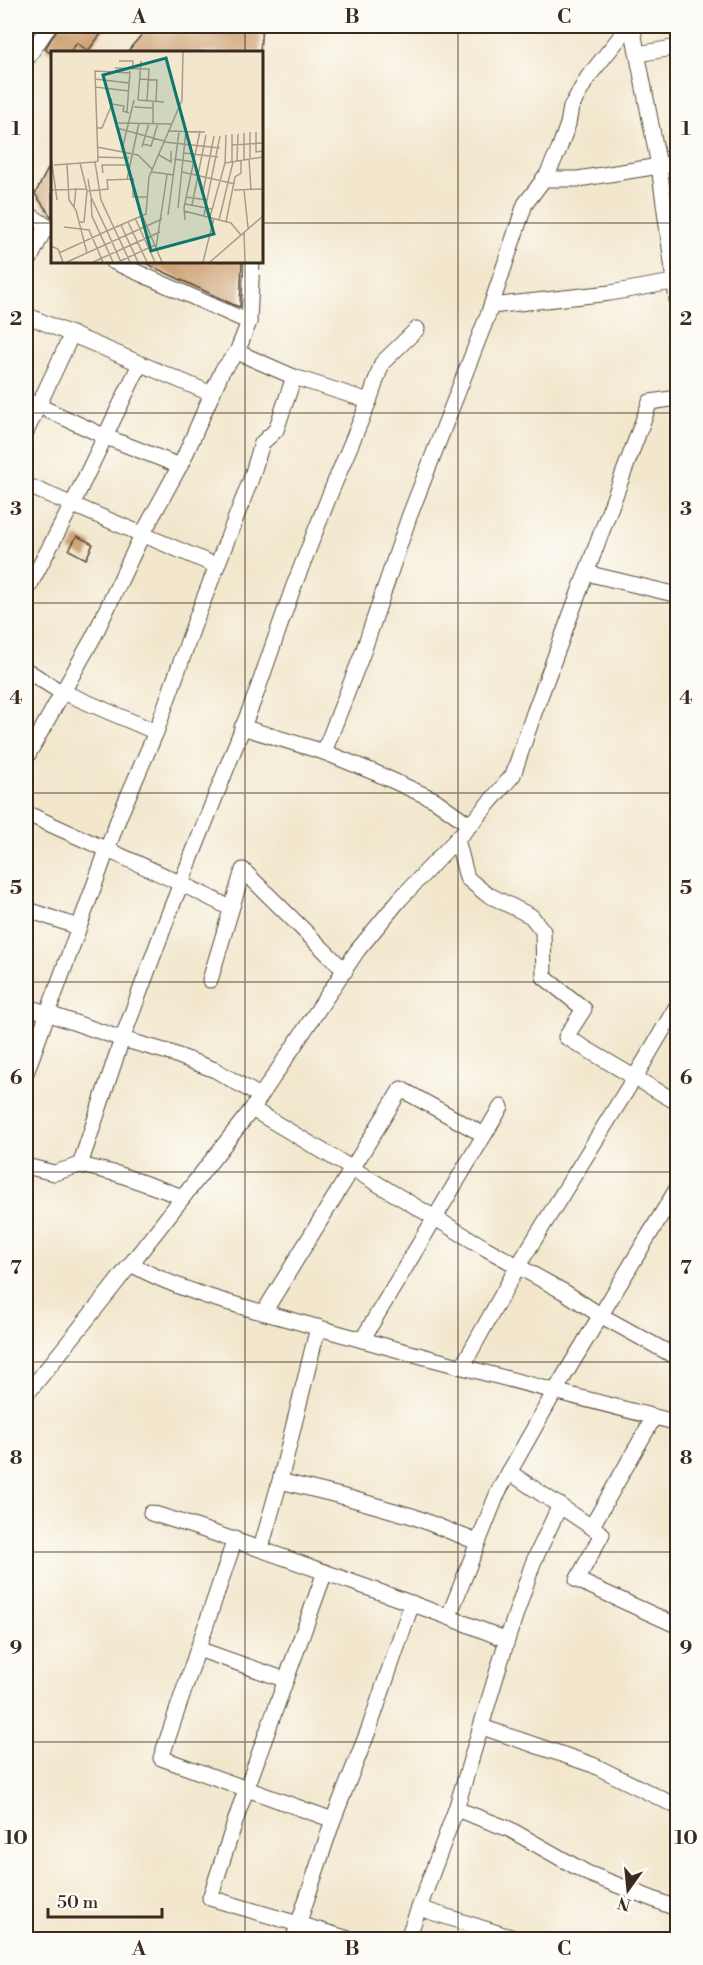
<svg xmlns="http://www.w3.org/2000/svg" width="703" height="1965" font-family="'Libre Bodoni',serif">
<rect width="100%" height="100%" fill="#fdfcf7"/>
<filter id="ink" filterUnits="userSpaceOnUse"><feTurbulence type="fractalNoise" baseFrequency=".0167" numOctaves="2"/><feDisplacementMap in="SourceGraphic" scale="12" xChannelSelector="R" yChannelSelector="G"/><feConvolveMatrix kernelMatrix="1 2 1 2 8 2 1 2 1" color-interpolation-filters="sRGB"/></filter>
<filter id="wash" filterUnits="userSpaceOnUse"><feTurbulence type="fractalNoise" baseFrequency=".008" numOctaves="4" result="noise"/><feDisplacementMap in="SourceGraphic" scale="24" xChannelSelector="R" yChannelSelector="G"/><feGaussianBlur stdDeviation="1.35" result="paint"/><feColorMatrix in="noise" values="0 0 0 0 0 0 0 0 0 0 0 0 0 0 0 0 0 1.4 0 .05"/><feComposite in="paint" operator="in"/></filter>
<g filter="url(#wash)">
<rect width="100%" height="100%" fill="#f2e7cd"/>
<g id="blocks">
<g fill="#cda275">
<path d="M59,26H107L88,51L77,43L70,52H49L45,49Z"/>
<path d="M149,26H262L260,52H127Z"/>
<path d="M52,161V218L35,194Z"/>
<path d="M141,261H242L240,307L234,305Z"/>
<path d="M77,536L93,544L86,559L69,550Z"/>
</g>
</g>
</g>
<g filter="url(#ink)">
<use href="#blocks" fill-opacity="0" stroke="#564638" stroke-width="1.5"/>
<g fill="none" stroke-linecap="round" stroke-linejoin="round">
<g stroke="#564638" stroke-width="17">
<g id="minor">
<path d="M632,26L659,166L678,307"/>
<path d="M638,54L678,47"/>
<path d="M26,60L49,26"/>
<path d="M543,179H578L678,163"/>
<path d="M26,212L52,230"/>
<path d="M112,261L249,322"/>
<path d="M26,267L46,226"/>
<path d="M491,306L610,293L678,281"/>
<path d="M26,315L212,394"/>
<path d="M237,352L294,377L369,401"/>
<path d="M26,400L106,437L180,466"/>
<path d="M26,432L72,334"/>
<path d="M26,485L217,566"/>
<path d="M586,573L678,595"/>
<path d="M26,592L72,505L140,364"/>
<path d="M26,670L56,689L156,732"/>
<path d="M242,727L324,752L376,773L435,800L470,825"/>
<path d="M324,752L363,652L409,517L489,312L525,204L547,175L559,149L568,124L571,107L588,77L629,26"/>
<path d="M26,758L94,636L142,535L183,460L222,371L237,352L249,322L252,261"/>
<path d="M26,813C94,845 164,873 230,908"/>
<path d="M457,839L467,878L485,893L531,916L543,931L544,977L584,1009L566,1037L678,1103"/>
<path d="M26,909L78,927"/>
<path d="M210,980L243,870L345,971"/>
<path d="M26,1006L122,1039L168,1052L215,1070L260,1096"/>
<path d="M26,1073L119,817L156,732L196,619L251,479L262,443L276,430L294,377"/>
<path d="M252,1109L487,1249L566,1293L600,1315L678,1358"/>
<path d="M80,1165L120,1045L168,916L256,694L293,588L330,494L369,401L382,363L417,329"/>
<path d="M26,1166L54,1173L80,1165L118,1174L183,1197"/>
<path d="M131,1264C188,1296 254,1309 316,1327C436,1361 557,1392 678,1423"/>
<path d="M264,1312L401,1089L484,1135"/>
<path d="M362,1340L501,1107"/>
<path d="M462,1367L518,1266L644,1062L678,1004"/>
<path d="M26,1395L108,1293L252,1109L357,951L400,899L470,825L513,775L534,713L650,402L678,398"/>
<path d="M509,1472L602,1534L577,1580L678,1626"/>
<path d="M280,1481L349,1498L412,1516L477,1542"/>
<path d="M151,1513C218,1533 283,1557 349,1581C403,1600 455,1619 507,1640"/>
<path d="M592,1526L654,1417"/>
<path d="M235,1539L161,1758L333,1820"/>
<path d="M261,1548L280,1481L318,1327"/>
<path d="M325,1572L241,1804L210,1898L352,1940"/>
<path d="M449,1616L498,1492L555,1391L678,1187"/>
<path d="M198,1649L286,1680"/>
<path d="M482,1727L593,1765L678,1807"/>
<path d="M456,1809L509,1829L587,1873L678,1909"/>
<path d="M419,1908L520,1940"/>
<path d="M293,1940L333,1820L369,1729L412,1603"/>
<path d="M407,1940L456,1809L507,1640L533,1563L560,1505"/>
</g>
</g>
<use href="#minor" stroke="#fff" stroke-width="15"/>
</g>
</g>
<path fill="none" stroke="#3b2a1e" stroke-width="1.5" stroke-opacity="0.55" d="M245,26V52M458,26V1940M26,223H52M261,223H678M245,261V1940M26,413H678M26,603H678M26,793H678M26,982H678M26,1172H678M26,1362H678M26,1552H678M26,1742H678"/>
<g transform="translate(51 51)">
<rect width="212" height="212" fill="#f2e7cd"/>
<path fill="none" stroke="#a99b87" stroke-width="1.5" d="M68,10H82V17M64,17L98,18L96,50M44,28L78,32M89,28L106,29L105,51M44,36L78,40M60,47L61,53L73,55L72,60L78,62M87,49L90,10M87,49L113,51M102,50V72M83,56L102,57M76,61L79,20M67,72L121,73M45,77H51L61,53M66,77L113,90M117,80L154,81M205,81V101L212,100M193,82V109M113,91L169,97M92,93L100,95L107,72M181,94L212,92M46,96L87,104L101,118M91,96L98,72M71,99L83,49M133,102L167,106M108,104L120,111V100M0,105L6,149M47,106L78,107M199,107V81M123,108L143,111M198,108L200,139M186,110L187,83M181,111V83M29,112L36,140M174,112L212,106M16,113L18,149L25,159L36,202M3,114L44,111M101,121L123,124M131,121L184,133M52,122L51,114H77M76,128L88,72M0,139L35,138M48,139L57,138L56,129L82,128V146H96M183,139L211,138M193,139L197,177M152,141L163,85M135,146L156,149M40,148L41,165L62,211M134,153L161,158M141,154L155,84M23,157L25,137M127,157L135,79M133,160L180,172L190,184M91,164L111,211M117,164L128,81M153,164L169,85M159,166L174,112L175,84M84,167L104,211M134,169L133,157L149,80M168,169L182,111M29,171H33L36,140L48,139M77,171L96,211M175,171L184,126L190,122V109M70,174L87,211M13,176L38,179L52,211M193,181L194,211M0,195L7,198L12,211M105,197L116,124M8,202L56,180L40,146L37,128M16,211L111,168M42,211L109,181M67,211L104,194M70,211L56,180L95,163L98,126L131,49L132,0M79,211L50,149L44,111L47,110L44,20L79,22M152,211L163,167M159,211L212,165"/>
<path fill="#0f766e" fill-opacity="0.15" stroke="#0f766e" stroke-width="3" d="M115,7L163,183L100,200L52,24Z"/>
<rect width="212" height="212" fill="none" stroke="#3b2a1e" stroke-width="3"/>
</g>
<rect width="703" height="1965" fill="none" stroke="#fdfcf7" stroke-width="66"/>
<g transform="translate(628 1890) rotate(195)" stroke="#fdfcf7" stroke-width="4.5" paint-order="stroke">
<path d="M0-4.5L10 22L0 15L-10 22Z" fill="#3b2a1e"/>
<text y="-9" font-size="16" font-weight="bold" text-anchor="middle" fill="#3b2a1e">N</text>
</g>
<path d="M48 1908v9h114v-9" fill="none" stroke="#3b2a1e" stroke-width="3"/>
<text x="57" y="1908" font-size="18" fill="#3b2a1e" stroke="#fdfcf7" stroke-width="4.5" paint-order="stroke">50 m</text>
<rect x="33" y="33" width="637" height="1899" fill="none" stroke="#3b2a1e" stroke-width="2"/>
<g font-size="20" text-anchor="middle" font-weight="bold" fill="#3b2a1e">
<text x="139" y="23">A</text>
<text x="352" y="23">B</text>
<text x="564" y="23">C</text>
<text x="16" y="135">1</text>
<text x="686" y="135">1</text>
<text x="16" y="325">2</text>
<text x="686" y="325">2</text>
<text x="16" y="515">3</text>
<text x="686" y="515">3</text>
<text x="16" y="704">4</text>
<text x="686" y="704">4</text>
<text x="16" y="894">5</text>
<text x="686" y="894">5</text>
<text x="16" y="1084">6</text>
<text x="686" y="1084">6</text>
<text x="16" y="1274">7</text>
<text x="686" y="1274">7</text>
<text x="16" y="1464">8</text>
<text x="686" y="1464">8</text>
<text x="16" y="1654">9</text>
<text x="686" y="1654">9</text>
<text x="16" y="1844">10</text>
<text x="686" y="1844">10</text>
<text x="139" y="1955">A</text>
<text x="352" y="1955">B</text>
<text x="564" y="1955">C</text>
</g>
</svg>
